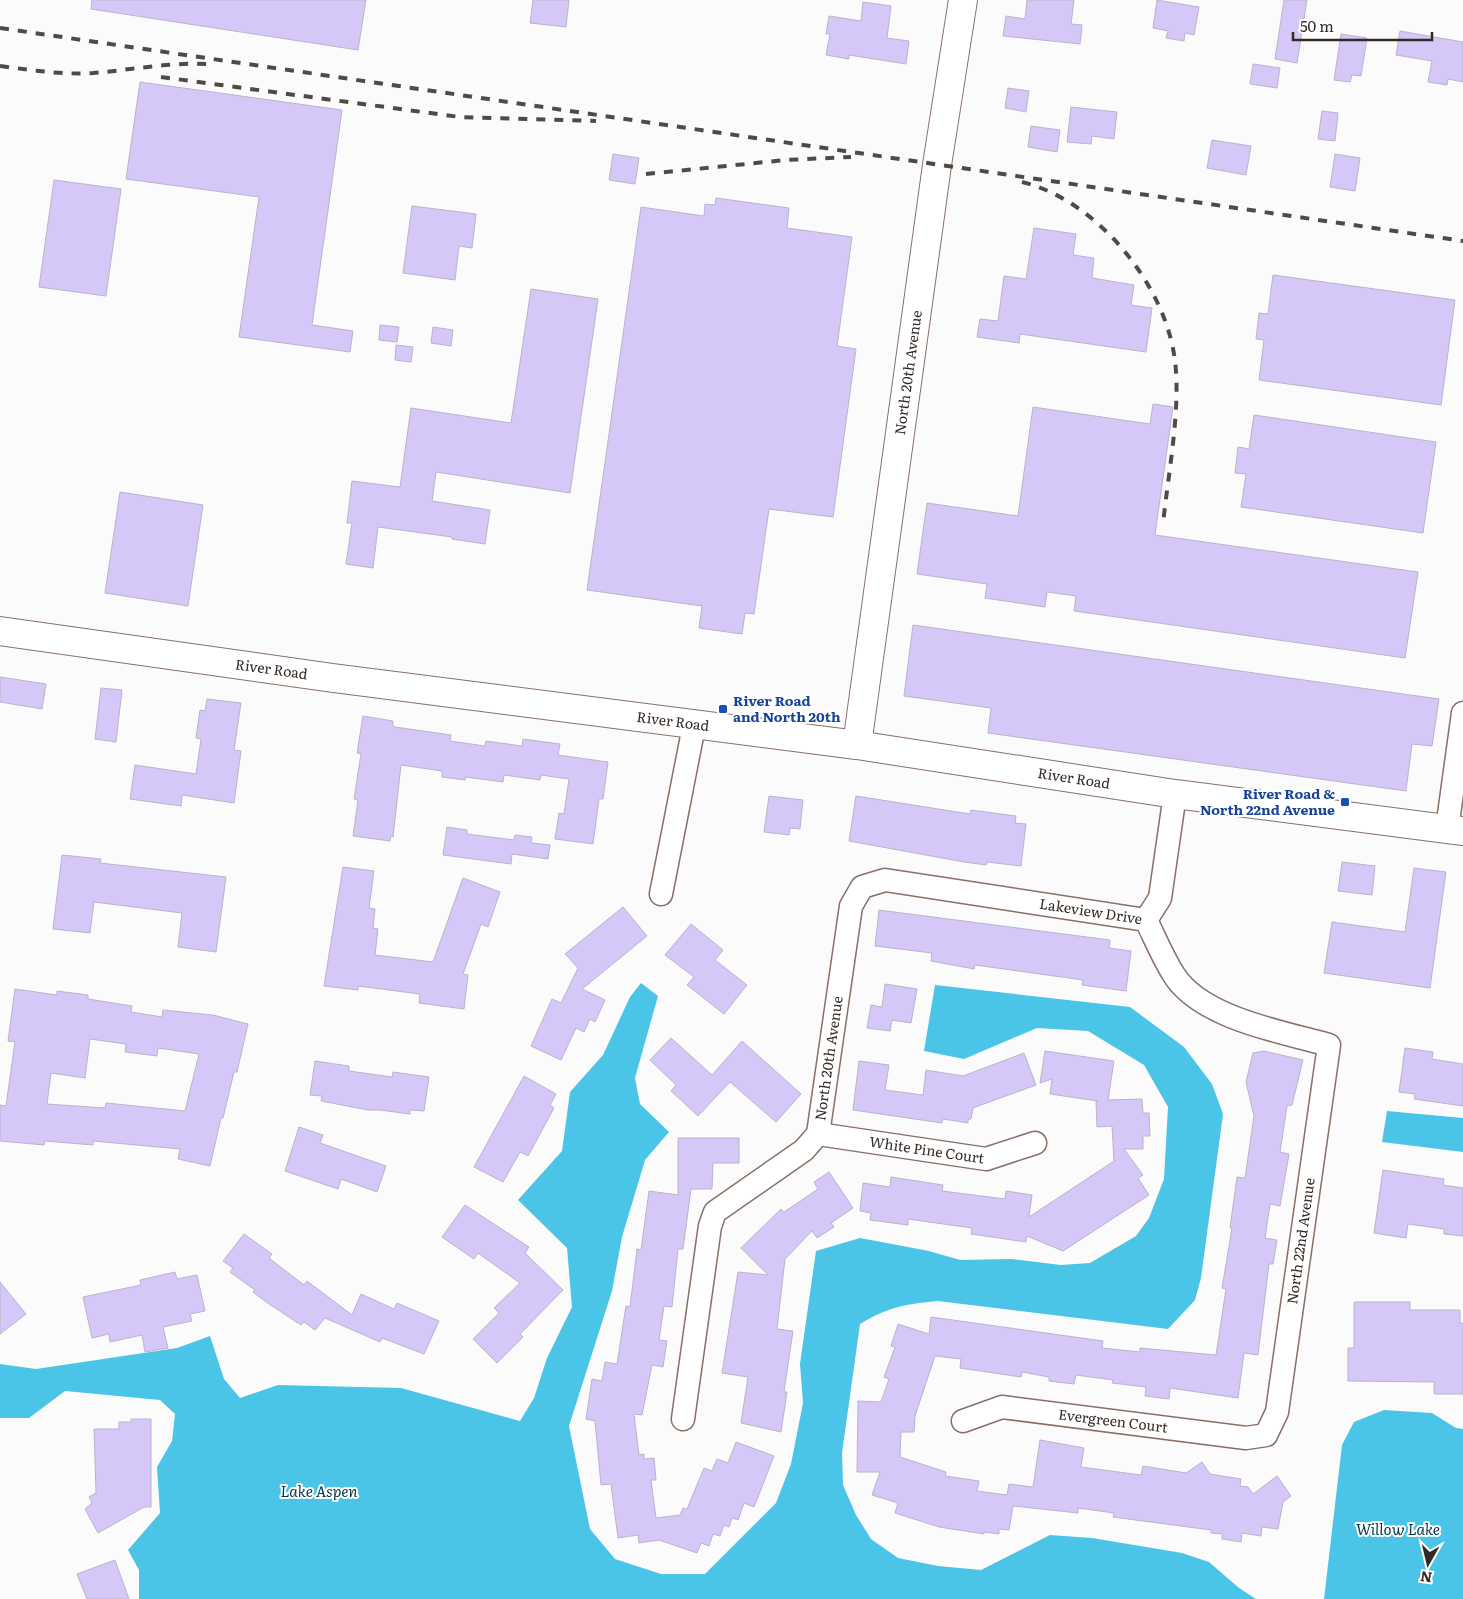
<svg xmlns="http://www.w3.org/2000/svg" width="1463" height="1599" font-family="Literata,serif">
<rect width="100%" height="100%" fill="#fbfbfb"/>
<g fill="#4ac4e7">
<path d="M641,983L658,996L635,1078L640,1104L669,1132L645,1160L622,1237L612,1291L569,1426L590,1529L615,1559L661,1574H705L776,1503L791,1464L803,1403L800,1364L816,1251L860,1238L929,1251L960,1260L1011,1259L1061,1265L1090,1263L1136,1236L1149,1218L1164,1179L1168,1107L1144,1065L1088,1031L1037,1028L964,1059L924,1051L935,985L1130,1007L1184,1047L1212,1084L1223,1114L1201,1278L1195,1300L1168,1329L938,1301C906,1304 888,1307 860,1324L842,1453L843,1485L856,1515L871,1539L898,1558L938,1566L981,1570L1050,1535L1092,1538L1182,1553L1209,1562L1239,1588L1256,1599H139V1570L128,1550L160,1513L157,1467L172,1441L175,1414L160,1400L65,1391L29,1418H0V1364L36,1369L177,1348L210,1336L224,1379L240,1398L278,1385L401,1388L520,1421L534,1398L547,1358L572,1307L567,1248L518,1200L562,1151L570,1092L603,1055L630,997Z"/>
<path d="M1387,1111L1463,1118V1152L1382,1142Z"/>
<path d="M1384,1410L1432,1413L1456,1428L1463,1429V1599H1324L1342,1445L1354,1422Z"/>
</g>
<g fill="#d6c7f9" stroke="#bab3cc" fill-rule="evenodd">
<path d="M92,0H366L358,50L91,9Z"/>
<path d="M533,0H569L566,27L530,23Z"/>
<path d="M1027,0H1074L1071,24L1082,25L1080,44L1003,36L1006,16L1025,19Z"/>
<path d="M1157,0L1199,7L1194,35L1185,33L1184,41L1166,38L1168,31L1153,28Z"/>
<path d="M1284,0H1307L1297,63L1275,59Z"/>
<path d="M863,2L891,6L887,38L909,41L906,64L849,55V59L826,55L830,34H826L829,16L861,21Z"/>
<path d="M1400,31L1463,42V82L1448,79L1447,85L1428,82L1432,61L1396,55Z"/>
<path d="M1341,34L1367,38L1361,76L1352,75L1350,82L1334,80Z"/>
<path d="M1253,64L1280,68L1277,88L1250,84Z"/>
<path d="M140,82L342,110L312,325L353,331L350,352L239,337L259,197L126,179Z"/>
<path d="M1008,88L1029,91L1026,112L1005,108Z"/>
<path d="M1071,107L1117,112L1114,139L1092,136L1091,144L1067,142Z"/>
<path d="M1322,111L1338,113L1335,141L1318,139Z"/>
<path d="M1031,126L1060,130L1057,152L1028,147Z"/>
<path d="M1212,140L1251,146L1246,175L1207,168Z"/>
<path d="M613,154L639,158L635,184L609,180Z"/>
<path d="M1335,154L1360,158L1355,191L1330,187Z"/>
<path d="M54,180L121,189L106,296L39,287Z"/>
<path d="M716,198L789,208L787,228L852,237L837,346L856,349L833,517L769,509L754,614L745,613L742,634L699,628L702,606L587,590L641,207L704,216L705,204L715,205Z"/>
<path d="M412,206L476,214L472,248L459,246L455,280L403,273Z"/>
<path d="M1034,228L1076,234L1073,255L1094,258L1092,278L1134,285L1131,305L1152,308L1146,352L1020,334L1019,343L977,337L980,319L998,321L1004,276L1026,279Z"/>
<path d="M1273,275L1455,300L1441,405L1259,380L1264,340L1256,339L1259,313L1268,314Z"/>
<path d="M531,289L598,299L570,493L436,472L432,501L490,510L485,544L452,539V537L378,527L373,568L346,564L352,523H347L352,481L400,487L411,408L511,423Z"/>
<path d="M380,325L399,327L397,342L379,340Z"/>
<path d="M433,327L453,330L451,346L431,343Z"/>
<path d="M396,345L413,347L411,362L395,360Z"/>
<path d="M1153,404L1173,407L1155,535L1418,572L1405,658L1074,611L1076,596L1047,592L1045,607L985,598L987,584L917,574L927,503L1018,516L1033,407L1150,424Z"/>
<path d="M1254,415L1436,442L1423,533L1241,507L1246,474L1235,473L1238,447L1249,449Z"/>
<path d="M120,492L203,505L188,606L105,593Z"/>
<path d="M913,625L1439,699L1432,746L1412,744L1406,791L988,733L991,708L904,696Z"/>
<path d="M0,677L46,684L42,709L0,702Z"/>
<path d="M101,688L122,690L116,742L95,739Z"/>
<path d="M207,699L241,703L234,750L241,751L234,803L182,795L181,806L130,799L135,765L196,774L201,739L196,738L200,710L205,711Z"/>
<path d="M363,716L393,721V726L395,727L451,735L450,741L485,746L486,741L522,746L523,739L560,744L558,755L608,762L603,799H599L593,844L555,839L559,813L564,814L569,779L541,775L540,780L504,775L503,782L466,777L465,780L442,777V771L401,765L393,837L391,836L390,841L353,836L358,800L354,799L361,754L357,753Z"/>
<path d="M769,796L803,800L800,829L790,828L789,835L764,832Z"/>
<path d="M856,796L970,814L971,810L1016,816L1015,823L1026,824L1021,866L987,862L986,865L964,862L849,841Z"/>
<path d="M447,827L467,830V834L514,840L515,835L532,837L531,843L550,845L548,859L512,854L511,864L443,855Z"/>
<path d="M62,855L101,859L100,863L226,877L216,952L178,947L182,913L94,902L90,933L53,929Z"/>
<path d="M1342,862L1375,866L1372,895L1338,891Z"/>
<path d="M343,867L374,871L369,908L375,909L373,928L378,929L375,955L433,962L463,878L500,892L488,927L481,924L463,974L468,975L464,1009L419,1003L420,994L358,986V990L324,986Z"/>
<path d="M1414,868L1446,872L1430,988L1324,973L1332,922L1405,932Z"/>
<path d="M623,907L647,936L582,989L605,1000L595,1022L590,1019L584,1032L576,1028L561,1060L531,1046L552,999L561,1003L578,968L565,954Z"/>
<path d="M879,910L1110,940L1109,948L1131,951L1126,991L1082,985L1083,980L975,965L974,969L931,961L932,953L875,946Z"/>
<path d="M691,924L723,950L715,960L747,985L724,1014L687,985L694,977L665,955Z"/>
<path d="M885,984L917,989L911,1023L892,1020L890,1031L867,1028L871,1005L882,1007Z"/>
<path d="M15,989L57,995V991L88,995V999L132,1006L131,1012L162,1017L163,1010L213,1015L248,1024L237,1072H234L223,1118H221L210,1166L178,1159L180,1149L93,1141V1145L45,1141L44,1145L0,1141V1105L6,1106L15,1042L8,1041ZM90,1039L126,1044L125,1052L157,1056L158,1048L199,1054L185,1111L106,1103L105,1108L47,1104L51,1073L85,1078Z"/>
<path d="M671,1038L712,1075L742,1041L801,1094L776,1122L730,1082L698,1116L671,1091L676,1085L650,1060Z"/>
<path d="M1405,1048L1433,1052L1432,1059L1463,1064V1106L1414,1099L1415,1094L1399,1092Z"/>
<path d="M1045,1051L1114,1061L1108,1100L1142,1099L1143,1113H1149L1150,1136H1143V1149H1124L1143,1175L1138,1178L1149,1195L1063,1251L1027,1236L1026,1242L971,1234L972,1228L908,1219V1225L870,1220L871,1213L860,1211L863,1183L890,1187L891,1177L943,1185L942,1191L1005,1199L1006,1191L1032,1195L1029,1217L1114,1161L1112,1126L1097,1127L1096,1101H1098L1050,1094L1052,1079L1040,1083Z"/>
<path d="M1264,1051L1303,1060L1292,1105L1287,1106L1280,1152L1289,1154L1280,1206L1270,1204L1265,1238L1277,1240L1273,1264H1269L1258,1355L1244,1353L1238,1398L1170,1388L1169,1399L1145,1396L1146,1387L1112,1383L1113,1380L1076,1375L1074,1384L1049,1381V1377L1022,1372L1021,1377L960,1368L961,1359L935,1356L915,1416L914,1432H901L900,1457L946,1472L945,1476L979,1481L977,1491L1007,1495L1009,1484L1033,1487L1040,1440L1084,1448L1081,1467L1141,1475L1143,1466L1186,1473L1202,1462L1210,1474L1241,1479L1240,1486L1248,1487L1253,1494L1277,1476L1291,1496L1283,1502L1278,1529L1262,1527L1261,1536L1242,1533L1241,1542L1222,1539V1534L1211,1533V1530L1113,1517L1114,1513L1078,1508V1513L1013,1506L1009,1530L999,1529V1534L984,1532V1534L939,1527L895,1513L898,1503L872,1495L880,1472H857L858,1401L881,1402L889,1379L884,1377L895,1347L891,1346L898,1324L929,1334L931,1317L1103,1341L1102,1348L1140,1352V1348L1216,1355L1226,1289L1222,1288L1232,1228H1230L1237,1177L1245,1178L1254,1116L1246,1082L1253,1053Z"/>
<path d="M1024,1053L1036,1085L973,1108L971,1119H968V1123L943,1119L942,1123L853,1110L859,1061L889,1065L885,1090L923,1095L926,1070L963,1076Z"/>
<path d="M315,1061L349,1066V1071L392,1077L393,1072L429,1077L424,1111L410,1110V1114L380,1110H368L321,1101L322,1096L310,1095Z"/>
<path d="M524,1076L556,1094L550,1105L554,1108L528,1156L520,1152L503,1182L474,1167Z"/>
<path d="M299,1127L323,1135L320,1143L386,1166L377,1192L341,1179L338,1189L285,1171Z"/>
<path d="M678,1138H739V1163H713L712,1189H691L683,1249H678L672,1307L664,1306L659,1340L667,1341L663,1367L652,1365L642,1415L634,1414L639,1455L644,1454V1459L654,1458L656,1480H651L656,1518L680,1515L683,1508L687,1509L704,1468L712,1471L717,1459L728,1463L736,1442L774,1456L754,1507L744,1503L738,1520L732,1518L729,1527L724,1525L720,1536L713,1534L709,1546L701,1543L697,1553L659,1540L639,1543L638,1535L618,1538L611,1484L601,1485L595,1421L586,1419L592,1379L602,1381L605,1362L617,1364L626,1306L630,1307L637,1249L641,1250L649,1191L678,1195Z"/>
<path d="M1383,1170L1444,1179L1443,1185L1463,1188V1236L1444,1234V1229L1408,1224L1406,1238L1374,1233Z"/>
<path d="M829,1172L853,1208L831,1223L834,1227L817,1238L812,1231L785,1259L777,1329L793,1331L784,1392H787L781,1432L741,1423L748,1377L722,1373L738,1272L768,1275L741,1248L781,1209L784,1212L818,1189L814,1182Z"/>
<path d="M465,1205L529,1247L525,1253L563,1290L520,1334L523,1337L497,1363L473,1339L499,1313L494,1308L520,1283L478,1253L474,1259L442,1237Z"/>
<path d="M244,1234L272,1254L269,1258L304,1285L307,1281L352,1315L361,1294L394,1309L397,1303L439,1321L424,1354L382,1338L380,1342L325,1318L315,1330L304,1322L301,1325L266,1302L253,1292L255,1290L230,1272L233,1268L223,1261Z"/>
<path d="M175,1272L177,1279L197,1275L205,1311L190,1314L192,1321L163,1327L168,1348L145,1352L142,1335L110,1342L109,1334L92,1338L83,1297L141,1285L140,1280Z"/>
<path d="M0,1282L26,1314L0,1334Z"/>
<path d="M1354,1302H1410V1310H1460V1323H1463V1394H1434V1382L1348,1381V1348H1354Z"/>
<path d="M131,1419H151V1507H144L98,1533L85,1509L92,1503L89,1497L96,1493L94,1429H119V1422H131Z"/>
<path d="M115,1560L129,1599H87L77,1574Z"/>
</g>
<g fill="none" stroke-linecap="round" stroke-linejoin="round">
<g stroke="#896f65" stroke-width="25">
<g id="minor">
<path d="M1447,829L1463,713"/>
<path d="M661,894L694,726"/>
<path d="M1146,920L1160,898L1175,794"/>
<path id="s1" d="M818,1134L986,1159L1035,1143"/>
<path id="s2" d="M683,1419L710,1226L715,1212L804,1150L818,1134L851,906L862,887L885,880L1146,920C1155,938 1163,958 1174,975C1201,1018 1282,1032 1329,1045L1277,1412L1266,1435L1246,1438L1002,1407L963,1421"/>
</g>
</g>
<g stroke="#896f65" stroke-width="30">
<g id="tertiary">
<path id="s3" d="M0,631L333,678L857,745L1175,794L1463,831"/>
<path id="s4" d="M857,745L937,165L963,0"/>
</g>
</g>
<use href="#minor" stroke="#fff" stroke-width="22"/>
<use href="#tertiary" stroke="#fff" stroke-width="28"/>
<g stroke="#514945" stroke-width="4" stroke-dasharray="9 9" stroke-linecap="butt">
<path d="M0,28L1463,241"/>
<path d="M0,66C31,70 61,75 93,73C131,70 169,62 208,64"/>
<path d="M161,77L460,117L596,121"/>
<path d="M646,174L786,160L851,157"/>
<path d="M1022,182C1097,200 1166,285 1175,361C1181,409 1168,475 1163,524"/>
</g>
</g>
<g fill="#1a4fb4" stroke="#fff" stroke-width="2">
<rect x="718" y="704" width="10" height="10" rx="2.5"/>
<rect x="1340" y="797" width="10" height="10" rx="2.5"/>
</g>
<g text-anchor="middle" stroke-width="4" stroke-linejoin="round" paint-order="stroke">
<g font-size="14" fill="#342a25" stroke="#fff">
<text dy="5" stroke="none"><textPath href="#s4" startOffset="376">North 20th Avenue</textPath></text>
<text dy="5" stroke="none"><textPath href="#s3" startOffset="274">River Road</textPath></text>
<text dy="5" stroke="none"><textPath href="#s3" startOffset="679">River Road</textPath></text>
<text dy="5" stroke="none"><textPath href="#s3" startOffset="1084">River Road</textPath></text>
<text dy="5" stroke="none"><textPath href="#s2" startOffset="824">Lakeview Drive</textPath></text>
<text dy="5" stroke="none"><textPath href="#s2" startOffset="416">North 20th Avenue</textPath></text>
<text dy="5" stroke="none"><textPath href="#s1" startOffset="110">White Pine Court</textPath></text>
<text transform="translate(1301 1241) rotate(-82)" y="5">North 22nd Avenue</text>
<text transform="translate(1113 1421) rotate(7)" y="5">Evergreen Court</text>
</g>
<g font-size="14" font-weight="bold" fill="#164399" stroke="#fff" text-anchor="start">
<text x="733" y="706">River Road<tspan x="733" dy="16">and North 20th</tspan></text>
<text x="1335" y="799" text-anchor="end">River Road &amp;<tspan x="1335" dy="16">North 22nd Avenue</tspan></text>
</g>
<g font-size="15" font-style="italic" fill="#003846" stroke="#fff">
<text x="319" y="1497">Lake Aspen</text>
<text x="1398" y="1535">Willow Lake</text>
</g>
</g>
<g transform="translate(1428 1564) rotate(188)" stroke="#ffffff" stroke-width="4" paint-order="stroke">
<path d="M0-4L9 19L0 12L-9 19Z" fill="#342a25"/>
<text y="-8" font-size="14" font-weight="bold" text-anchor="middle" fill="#342a25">N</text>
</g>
<path d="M1293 32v8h139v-8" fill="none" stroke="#342a25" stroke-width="2.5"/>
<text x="1300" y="32" font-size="15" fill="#342a25" stroke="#ffffff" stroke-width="4" paint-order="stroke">50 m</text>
</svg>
